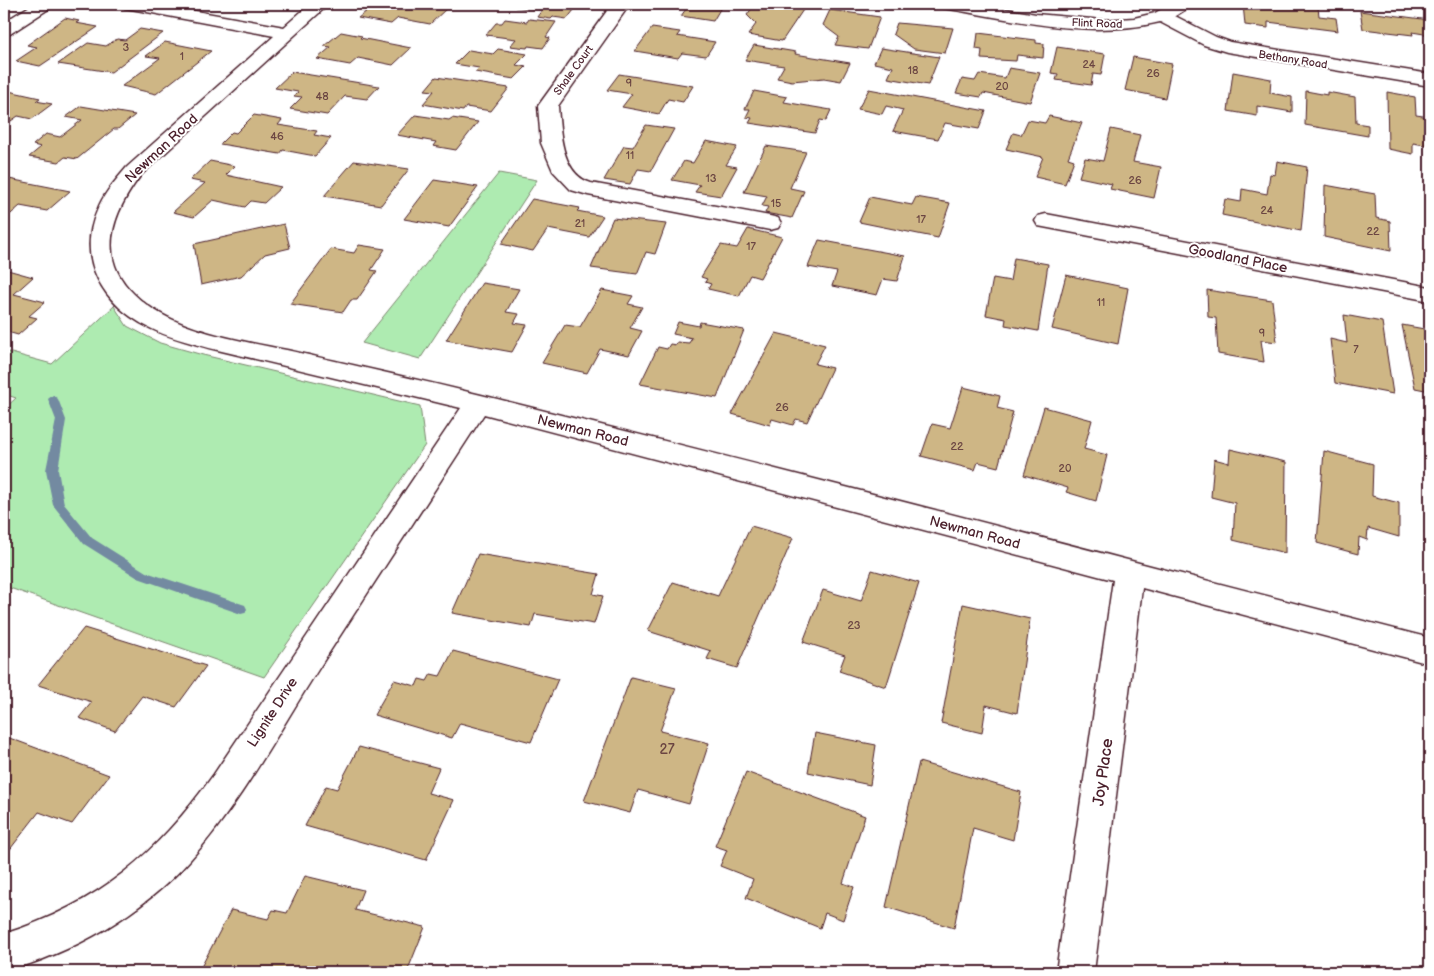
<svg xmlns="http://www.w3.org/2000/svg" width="1434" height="976" font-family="'Balsamiq Sans',sans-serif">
<rect width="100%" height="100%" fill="#fff"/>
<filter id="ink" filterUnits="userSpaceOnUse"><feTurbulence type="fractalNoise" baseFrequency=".02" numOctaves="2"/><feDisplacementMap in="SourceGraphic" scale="10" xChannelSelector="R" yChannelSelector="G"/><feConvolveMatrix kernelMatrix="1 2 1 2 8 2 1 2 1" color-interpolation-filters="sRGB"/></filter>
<g filter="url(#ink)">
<g fill="#aeebb1" stroke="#7c856e">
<path d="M499,173L537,180L420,359L362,343Z"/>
<path d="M114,306L127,326L160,343L203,355L420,406L425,445L264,677L4,586V409L16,398L4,394V351L52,364Z"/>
</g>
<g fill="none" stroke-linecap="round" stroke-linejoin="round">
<path fill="#738aa1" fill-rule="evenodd" d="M53,395L58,399L66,420L58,470L64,504L92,538L146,572L245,605L247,609L245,613L241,614L138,578L84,544L53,505L46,470L56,420L48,399Z"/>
</g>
<g fill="#ceb685" stroke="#4a1f2b">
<path d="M369,4H423L447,8L430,24L398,18L391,24L358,18L367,11H361Z"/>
<path d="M518,4H573L568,9L574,10L567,19L553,17L551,19L537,17L542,10L515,7Z"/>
<path d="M677,4H723L713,21L681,16L686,9Z"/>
<path d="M755,4H807L782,41L748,35L756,24L747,15Z"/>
<path d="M1243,4H1294L1318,7L1319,16L1336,18L1338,31L1268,22V28L1245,25Z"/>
<path d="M830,10L880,17L868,49L835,45L839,37L823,25Z"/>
<path d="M1360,11L1430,20V35L1412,32L1413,35L1363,29Z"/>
<path d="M65,18L79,21L76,23L98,27L40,66L16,61L37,47L27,45Z"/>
<path d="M505,19L527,22L529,19L556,22L546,37L550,38L543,48L528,46L527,48L510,46L516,39L486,35L496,23H502Z"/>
<path d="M897,23L953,28L945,53L914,49L893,34Z"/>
<path d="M652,28L680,32L677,36L715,42L706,56L682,53L678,58L635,51Z"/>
<path d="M140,29L163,33L111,72L58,64L88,43L106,46L117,39L125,40Z"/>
<path d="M341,32L362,36L360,38L411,48L393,65L358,58L350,65L317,59L331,47L324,46Z"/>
<path d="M978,33L1036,40V43L1044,44L1043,58L1017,55L1016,61L981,59L982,50L976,49Z"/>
<path d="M165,42L211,51L156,94L122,86L160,58L146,56Z"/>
<path d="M754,45L796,52L795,54L850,63L841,81L824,78L792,81L777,78L784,66L745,60Z"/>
<path d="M1057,47L1105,54L1101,75L1093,74L1091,85L1056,80L1058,74L1051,73Z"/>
<path d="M881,48L939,57L928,85L888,78L893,67L874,63Z"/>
<path d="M498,49L527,54L516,65L526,67L514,79L475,72L479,68L455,64L469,50L493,54Z"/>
<path d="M1133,57L1172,64L1165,98L1125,90Z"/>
<path d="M1009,68L1040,73L1030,102L983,93L981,97L956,93L962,79L975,81L979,74L1005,78Z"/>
<path d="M292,72L379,86L367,99L345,96L327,115L290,109L302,97L294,96L298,92L275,88Z"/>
<path d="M1233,72L1271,79L1270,93L1292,97V112L1257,106V116L1228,111Z"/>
<path d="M619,74L693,86L683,102L668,99L659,114L622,107L632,94L607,90Z"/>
<path d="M436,77L509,88L491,111L466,107L463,111L423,104L434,91L425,90Z"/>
<path d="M869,89L986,111L979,129L945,123L938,139L893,131L903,110L886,106L882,114L858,109Z"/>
<path d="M4,90L40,98L36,101L52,104L32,119L18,116L11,121L4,120Z"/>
<path d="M754,91L787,97L784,102L831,110L826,121L820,120L815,133L749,123L752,118L746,117L750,109H745Z"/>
<path d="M1306,91L1327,95V92L1355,97L1356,123L1368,125V136L1305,125Z"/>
<path d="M1387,92L1415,97L1416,115L1430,117V146L1413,143V154L1388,149Z"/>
<path d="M81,106L135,115L118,129H114L77,159L65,157L59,162L29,157L41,147L33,145L46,134L60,137L82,120L66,117Z"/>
<path d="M254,115L282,120L278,125L317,131L314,135L331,138L315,156L283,150L280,154L220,144L232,132L236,133Z"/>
<path d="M415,115L449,120L452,118L478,122L456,150L433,146L436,142L397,135Z"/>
<path d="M1049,116L1082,123L1068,158L1074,160L1065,184L1035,177L1043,157L1006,149L1013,133L1021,135L1028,120L1045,123Z"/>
<path d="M646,125L674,129L651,171L638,169L630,184L604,180L624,146L633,147Z"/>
<path d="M1111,129L1140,135L1133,162L1161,167L1154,198L1110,189L1112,184L1079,177L1085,158L1103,161Z"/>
<path d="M706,141L737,147L726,165L737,167L721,196L695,192L700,185L672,180L684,161L693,163Z"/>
<path d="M766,146L806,152L790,188L804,191L792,218L765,213L768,207L762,206L767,196L744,192Z"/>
<path d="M210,161L235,166L226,175L281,187L264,203L251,201L245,207L213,200L194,217L173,212L205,183L190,180Z"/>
<path d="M354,161L409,169L381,205L324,196Z"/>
<path d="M1277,161L1307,167L1301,231L1222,215L1225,199L1241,202L1242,189L1267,194L1270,174L1275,175Z"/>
<path d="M4,178L70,191L47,211L20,206L4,220Z"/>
<path d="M434,180L478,187L449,227L404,219Z"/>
<path d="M1325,185L1375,194L1376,218L1390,221L1391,251L1324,237Z"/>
<path d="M870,197L912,205L916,197L950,203L938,238L859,222Z"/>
<path d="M532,199L580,208L577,211L603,216L589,237L548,229L533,251L501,244Z"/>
<path d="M613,218L666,224L655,254L646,252L637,274L591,268Z"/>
<path d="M284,224L290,248L265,254L241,276L201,285L194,244Z"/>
<path d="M748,229L782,237L760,278L750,275L739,296L708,289L711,284L705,282L707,279L701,277L721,245L737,248Z"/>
<path d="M819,240L905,256L897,281L883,279L877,295L832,286L837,272L808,267Z"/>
<path d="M359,245L385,249L371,270L377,271L357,300H351L343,312L290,304L331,249L354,253Z"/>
<path d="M1014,258L1048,264L1038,331L1005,325L1006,319L986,315L993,278L1010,281Z"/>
<path d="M4,269L33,277L14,294L45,302L29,316L37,318L18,335L4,331Z"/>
<path d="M1066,275L1128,288L1118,344L1052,329Z"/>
<path d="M482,283L519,289L506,312L519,314L514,323L527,325L512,352L446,340Z"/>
<path d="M602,290L633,296L628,304L642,307L630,328L642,331L629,355L600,349L587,373L542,363L565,325L580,327Z"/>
<path d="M1207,290L1272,300L1277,342L1261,340L1264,362L1218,354L1216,318L1208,317Z"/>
<path d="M1344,315L1382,322L1393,394L1335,383L1330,339L1347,343Z"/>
<path d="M678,322L699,326L700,322L744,330L717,398L640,384L658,347L667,349L670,344L676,345L677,342L689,343L692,338L673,334Z"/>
<path d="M1402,325L1430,330V391L1415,388Z"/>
<path d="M776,333L825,345L815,364L832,368L807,422L796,419L793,425L772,419L770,425L732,414Z"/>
<path d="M963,387L1000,396L997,408L1013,412L998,467L978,462L975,470L921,456L932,424L950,428Z"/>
<path d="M1044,407L1092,420L1084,449L1107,455L1096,501L1066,492L1068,488L1024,475Z"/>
<path d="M1230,449L1286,462L1285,553L1233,540L1235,503L1211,497L1214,459L1229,463Z"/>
<path d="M1324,451L1373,464L1372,496L1399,503V537L1368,528L1367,540L1359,537L1358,554L1317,543Z"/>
<path d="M751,526L793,538L737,668L707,659L711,651L648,631L673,582L718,596Z"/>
<path d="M1425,531L1430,532V575Z"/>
<path d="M478,554L599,574L593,594L603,596L594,624L535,614L531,627L452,613Z"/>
<path d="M872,570L919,583L886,687L839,671L845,655L803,642L823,590L861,601Z"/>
<path d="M963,604L1030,619L1017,713L986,705L982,733L941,723Z"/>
<path d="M84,628L206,666L176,707L142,696L115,731L79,718L92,702L38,685Z"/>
<path d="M453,651L558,679L531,742L460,723L452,738L374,715L394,680L416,686L419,679L427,681L431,674L440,676Z"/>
<path d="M631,677L676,688L660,731L709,743L689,804L638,790L630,813L584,801Z"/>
<path d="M815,733L876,745L870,785L808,772Z"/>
<path d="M4,736L109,775L72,824L39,812L4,857Z"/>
<path d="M359,747L439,768L428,793L454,800L426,860L305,826L326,786L337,789Z"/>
<path d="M919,762L1021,792L1013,840L973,828L954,928L886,907Z"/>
<path d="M746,772L865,816L843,883L854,887L843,920L825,913L820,928L746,898L753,879L720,866L727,850L715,846Z"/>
<path d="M305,876L363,890L355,910L425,927L407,972H213L200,969L231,910L268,919L273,910L287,913Z"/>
</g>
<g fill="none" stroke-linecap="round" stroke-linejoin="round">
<g stroke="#4a1f2b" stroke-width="3">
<g id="minor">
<path d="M33,4H53L50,8L10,34L4,35V22Z"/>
<path d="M122,4H157L284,27L310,4H329L141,175C113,212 95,257 134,294C173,333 247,341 300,353C360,367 421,380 481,395C798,473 1114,557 1430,638V664L1142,588L1094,972H1056L1113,580L484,414C430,497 375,581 321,665C279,730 242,802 190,860C142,914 73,953 4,972V934C99,904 157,854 214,774L461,408L209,348C188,342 167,337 148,327C103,304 76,260 97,211C103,194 116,180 127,167L274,36L131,9L125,8Z"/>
<path d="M612,4H630L558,106C560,131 561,174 591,183L770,216L778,218L781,223L778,228L770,230L588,195L571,190L553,171L541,143L538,106Z"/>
<path d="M940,4H977L1036,14L1103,20L1134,18L1155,13L1170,4H1190L1188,8L1175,16L1216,37L1230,42L1430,74V86L1227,52L1204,45L1160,22C1089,39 1020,21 949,9L943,8Z"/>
<path d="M1046,214L1430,287V301L1038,226L1035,221L1038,216Z"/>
</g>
</g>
<use href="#minor" fill="#fff" fill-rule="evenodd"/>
</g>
</g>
<g text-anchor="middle" stroke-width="4" stroke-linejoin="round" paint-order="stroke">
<g font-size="11" fill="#4a1f2b" stroke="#fff">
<text transform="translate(1097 23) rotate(2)" y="4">Flint Road</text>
<text transform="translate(1293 59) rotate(9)" y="4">Bethany Road</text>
<text transform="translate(573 70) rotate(-54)" y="4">Shale Court</text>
</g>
<g font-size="11" fill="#6b4542">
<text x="126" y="51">3</text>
<text x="182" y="60">1</text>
<text x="1089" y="68">24</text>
<text x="913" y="74">18</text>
<text x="1153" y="77">26</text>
<text x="629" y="87">9</text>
<text x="1002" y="90">20</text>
<text x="322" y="100">48</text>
<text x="277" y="140">46</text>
<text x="630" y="159">11</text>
<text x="711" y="182">13</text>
<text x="1135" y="184">26</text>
<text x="776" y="207">15</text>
<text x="1267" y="214">24</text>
<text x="921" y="223">17</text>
<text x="580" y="227">21</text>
<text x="1373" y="235">22</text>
<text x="751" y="250">17</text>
<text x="1101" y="306">11</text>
<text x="1262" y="337">9</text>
<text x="1356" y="353">7</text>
<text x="782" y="411">26</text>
<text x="957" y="450">22</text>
<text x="1065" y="472">20</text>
<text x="854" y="629">23</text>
</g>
<g font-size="14" fill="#4a1f2b" stroke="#fff">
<text transform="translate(161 148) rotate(-43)" y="5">Newman Road</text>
<text transform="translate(1238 258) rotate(11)" y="5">Goodland Place</text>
<text transform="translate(583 430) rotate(14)" y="5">Newman Road</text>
<text transform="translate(975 532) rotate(15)" y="5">Newman Road</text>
<text transform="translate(272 712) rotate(-57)" y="5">Lignite Drive</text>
</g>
<g font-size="14" fill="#6b4542">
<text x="667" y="754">27</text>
</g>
<g font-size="16" fill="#4a1f2b" stroke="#fff">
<text transform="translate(1102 772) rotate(-82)" y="6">Joy Place</text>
</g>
</g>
<rect width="1434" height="976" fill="none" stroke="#fff" stroke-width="20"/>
<rect x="10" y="10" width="1414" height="956" fill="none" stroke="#4a1f2b" stroke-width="2" filter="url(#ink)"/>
</svg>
